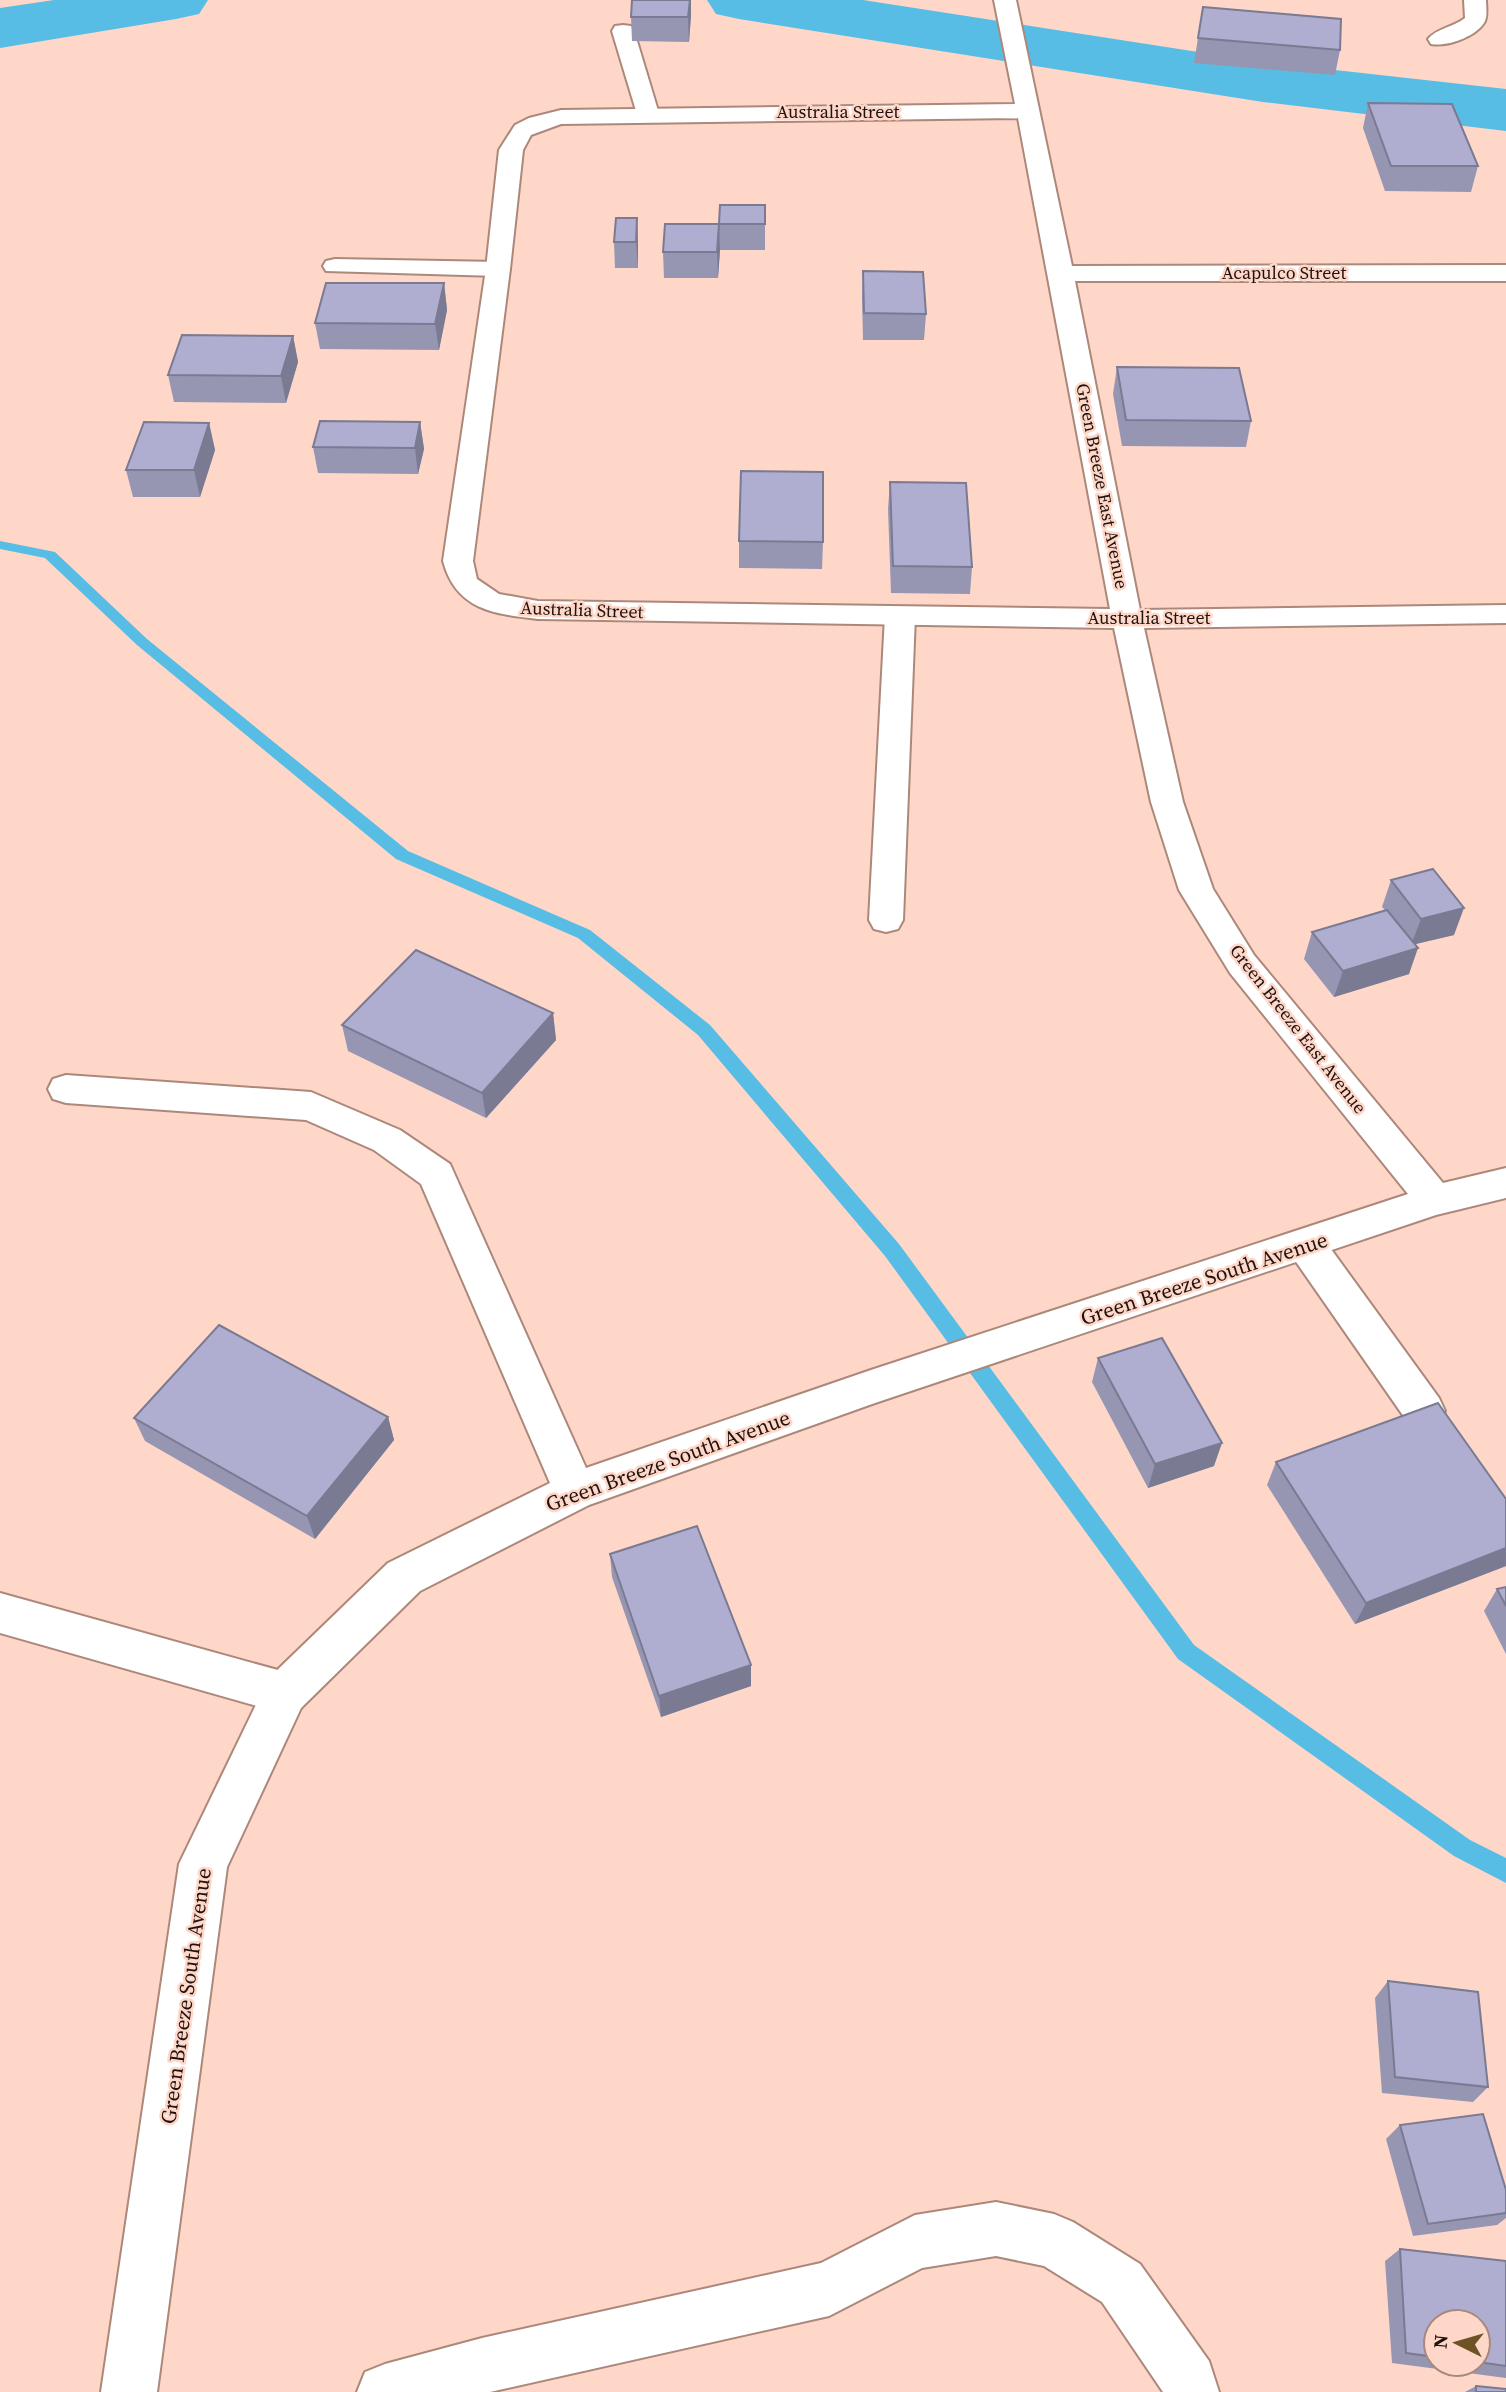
<svg xmlns="http://www.w3.org/2000/svg" width="1506" height="2392" font-family="'Source Serif 4',serif">
<rect width="100%" height="100%" fill="#fed7c9"/>
<g fill="none" stroke-linecap="round" stroke-linejoin="round">
<path fill="#58bde4" fill-rule="evenodd" d="M0,541L55,552L147,639L408,851L590,930L710,1025L899,1244L1194,1645L1470,1840L1506,1858V1883L1454,1856L1178,1659L885,1256L698,1035L578,938L396,859L137,645L45,558L0,549Z"/>
<g fill="#58bde4" fill-rule="evenodd">
<path d="M54,0H208L199,14L176,19L0,48V8Z"/>
<path d="M707,0H863L1263,62L1506,89V131L1263,102L739,19L716,14Z"/>
</g>
<g stroke="#ac887b" stroke-width="4">
<g id="service">
<path d="M1464,0H1486C1486,7 1488,17 1484,23C1475,37 1447,47 1431,44L1428,39C1437,28 1454,27 1465,18Z"/>
<path d="M623,25L631,26L634,31L659,114L656,119H640L637,114L612,31L615,26Z"/>
<path d="M335,259L498,262L507,264L510,269L507,274L498,276L326,271L323,266L326,261Z"/>
<path d="M900,607L911,609L915,616L903,920L898,929L886,932L874,929L869,920L885,616L889,609Z"/>
<path d="M1306,1229L1320,1234L1439,1398L1445,1411L1439,1424L1424,1429L1409,1424L1292,1256L1286,1245L1292,1234Z"/>
<path d="M0,1593L285,1672L301,1678L308,1693L301,1708L285,1714L0,1633Z"/>
</g>
</g>
<g stroke="#ac887b" stroke-width="4">
<g id="minor">
<path d="M994,0H1016L1072,266L1506,265V281H1075L1140,610L1506,605V623L1144,628L1183,802L1213,889L1254,955L1443,1183L1506,1168V1198L1436,1215L875,1403L589,1505L420,1591L301,1708L227,1867L157,2392H101L179,1864L269,1678L388,1563L550,1483L421,1184L374,1150L306,1120L66,1103L53,1099L48,1089L53,1079L66,1075L311,1092L400,1130L450,1164L586,1468L871,1370L1408,1194L1230,973L1179,890L1151,802L1114,628L538,619C494,614 456,610 443,561L486,269L499,150L515,125L529,118L561,110L1015,104ZM1018,118L1110,609L538,601L499,594L477,579L473,561L510,269L523,150L531,135L561,124Z"/>
<path d="M996,2202L1054,2214L1073,2222L1140,2264L1209,2361L1219,2392H1163L1102,2302L1044,2266L996,2256L922,2268L829,2316L490,2392H357L365,2372L385,2364L482,2338L821,2263L915,2215Z"/>
</g>
</g>
<use href="#service" fill="#fff" fill-rule="evenodd"/>
<use href="#minor" fill="#fff" fill-rule="evenodd"/>
</g>
<g fill="#9696b3" fill-rule="evenodd">
<path d="M1203,7L1340,50L1335,75L1194,63Z"/>
<path d="M691,15L689,42L632,41L631,17Z"/>
<path d="M1368,103L1478,166L1471,192L1385,191L1363,128Z"/>
<path d="M765,205V250H720L718,278H664L663,252L719,224Z"/>
<path d="M637,218L638,244V268H615L614,242Z"/>
<path d="M863,271L926,314L924,340H863L862,298Z"/>
<path d="M444,283L447,310L439,350L320,349L315,323Z"/>
<path d="M293,336L298,362L286,403L174,402L168,375Z"/>
<path d="M1117,367L1251,421L1246,447L1122,446L1113,394Z"/>
<path d="M420,422L424,449L418,474L318,473L313,447Z"/>
<path d="M209,423L215,450L200,497H133L126,470Z"/>
<path d="M890,482L972,567L970,594L891,593L888,509Z"/>
<path d="M739,541L823,542L822,569L739,568Z"/>
<path d="M1391,880L1454,935L1416,944L1409,974L1334,997L1304,959L1312,932L1385,910L1382,907Z"/>
<path d="M553,1013L556,1040L486,1118L348,1051L342,1025Z"/>
<path d="M1098,1358L1214,1466L1148,1488L1092,1382Z"/>
<path d="M388,1417L394,1440L315,1539L145,1441L134,1418Z"/>
<path d="M1276,1462L1506,1499V1566L1355,1624L1267,1485Z"/>
<path d="M610,1554L751,1686L661,1717L612,1577Z"/>
<path d="M1506,1587V1654L1484,1611L1497,1589Z"/>
<path d="M1388,1981L1488,2087L1473,2102L1382,2093L1375,1998Z"/>
<path d="M1400,2125L1506,2190V2218L1497,2225L1413,2236L1386,2139Z"/>
<path d="M1400,2249L1506,2261V2378L1392,2363L1385,2261ZM1436,2322H1478V2364H1436Z"/>
<path d="M1476,2386L1506,2392H1465Z"/>
</g>
<g fill="#7a7a92">
<path d="M690,0H691V15L689,42L688,17Z"/>
<path d="M637,218L638,244V268L636,242Z"/>
<path d="M719,224L720,250L718,278L717,252Z"/>
<path d="M444,283L447,310L439,350L435,324Z"/>
<path d="M293,336L298,362L286,403L281,376Z"/>
<path d="M420,422L424,449L418,474L415,448Z"/>
<path d="M209,423L215,450L200,497L194,470Z"/>
<path d="M1464,908L1454,935L1411,945L1421,919Z"/>
<path d="M1418,948L1409,974L1334,997L1343,971Z"/>
<path d="M553,1013L556,1040L486,1118L482,1093Z"/>
<path d="M388,1417L394,1440L315,1539L307,1516Z"/>
<path d="M1222,1443L1214,1466L1148,1488L1155,1464Z"/>
<path d="M1506,1548V1566L1355,1624L1366,1603Z"/>
<path d="M751,1665V1686L661,1717L659,1696Z"/>
</g>
<g fill="#afaed0" stroke="#7a7a92" stroke-width="2">
<path d="M632,0H690L688,17H631Z"/>
<path d="M1203,7L1341,19L1340,50L1198,38Z"/>
<path d="M1368,103L1452,104L1478,166H1391Z"/>
<path d="M720,205H765V224H719L717,252H663L665,224H719Z"/>
<path d="M616,218H637L636,242H614Z"/>
<path d="M863,271L923,272L926,314L864,313Z"/>
<path d="M326,283H444L435,324L315,323Z"/>
<path d="M182,335L293,336L281,376L168,375Z"/>
<path d="M1117,367L1239,368L1251,421L1126,420Z"/>
<path d="M320,421L420,422L415,448L313,447Z"/>
<path d="M144,422L209,423L194,470H126Z"/>
<path d="M741,471L823,472V542L739,541Z"/>
<path d="M890,482L966,483L972,567L893,566Z"/>
<path d="M1433,869L1464,908L1421,919L1391,880Z"/>
<path d="M1387,910L1418,948L1343,971L1312,932Z"/>
<path d="M416,950L553,1013L482,1093L342,1025Z"/>
<path d="M219,1325L388,1417L307,1516L134,1418Z"/>
<path d="M1162,1338L1222,1443L1155,1464L1098,1358Z"/>
<path d="M1438,1403L1506,1499V1548L1366,1603L1276,1462Z"/>
<path d="M697,1526L751,1665L659,1696L610,1554Z"/>
<path d="M1506,1587V1606L1497,1589Z"/>
<path d="M1388,1981L1478,1992L1488,2087L1395,2077Z"/>
<path d="M1483,2114L1506,2190V2213L1428,2224L1400,2125Z"/>
<path d="M1400,2249L1506,2261V2366L1478,2362V2322H1436V2357L1406,2353Z"/>
<path d="M1476,2386L1506,2389V2392H1476Z"/>
</g>
<g text-anchor="middle" stroke-width="5" stroke-linejoin="round" paint-order="stroke">
<g font-size="18" fill="#20120e" stroke="#fed7c9">
<text x="838" y="118">Australia Street</text>
<text x="1284" y="279">Acapulco Street</text>
<text transform="translate(1102 486) rotate(79)" y="6">Green Breeze East Avenue</text>
<text transform="translate(582 610) rotate(2)" y="6">Australia Street</text>
<text x="1149" y="624">Australia Street</text>
<text transform="translate(1298 1029) rotate(52)" y="6">Green Breeze East Avenue</text>
</g>
<g font-size="21" fill="#20120e" stroke="#fed7c9">
<text transform="translate(1204 1279) rotate(-18)" y="7">Green Breeze South Avenue</text>
<text transform="translate(668 1461) rotate(-20)" y="7">Green Breeze South Avenue</text>
<text transform="translate(186 1996) rotate(-82)" y="7">Green Breeze South Avenue</text>
</g>
</g>
<g transform="translate(1457 2343) rotate(275)"><circle r="33" fill="#fed7c9" stroke="#a5887e" stroke-width="2"/>
<path d="M0-5L12 26L0 18L-12 26Z" fill="#6c5224"/>
<text y="-10" font-size="19" font-weight="bold" text-anchor="middle" fill="#20120e">N</text>
</g>
</svg>
